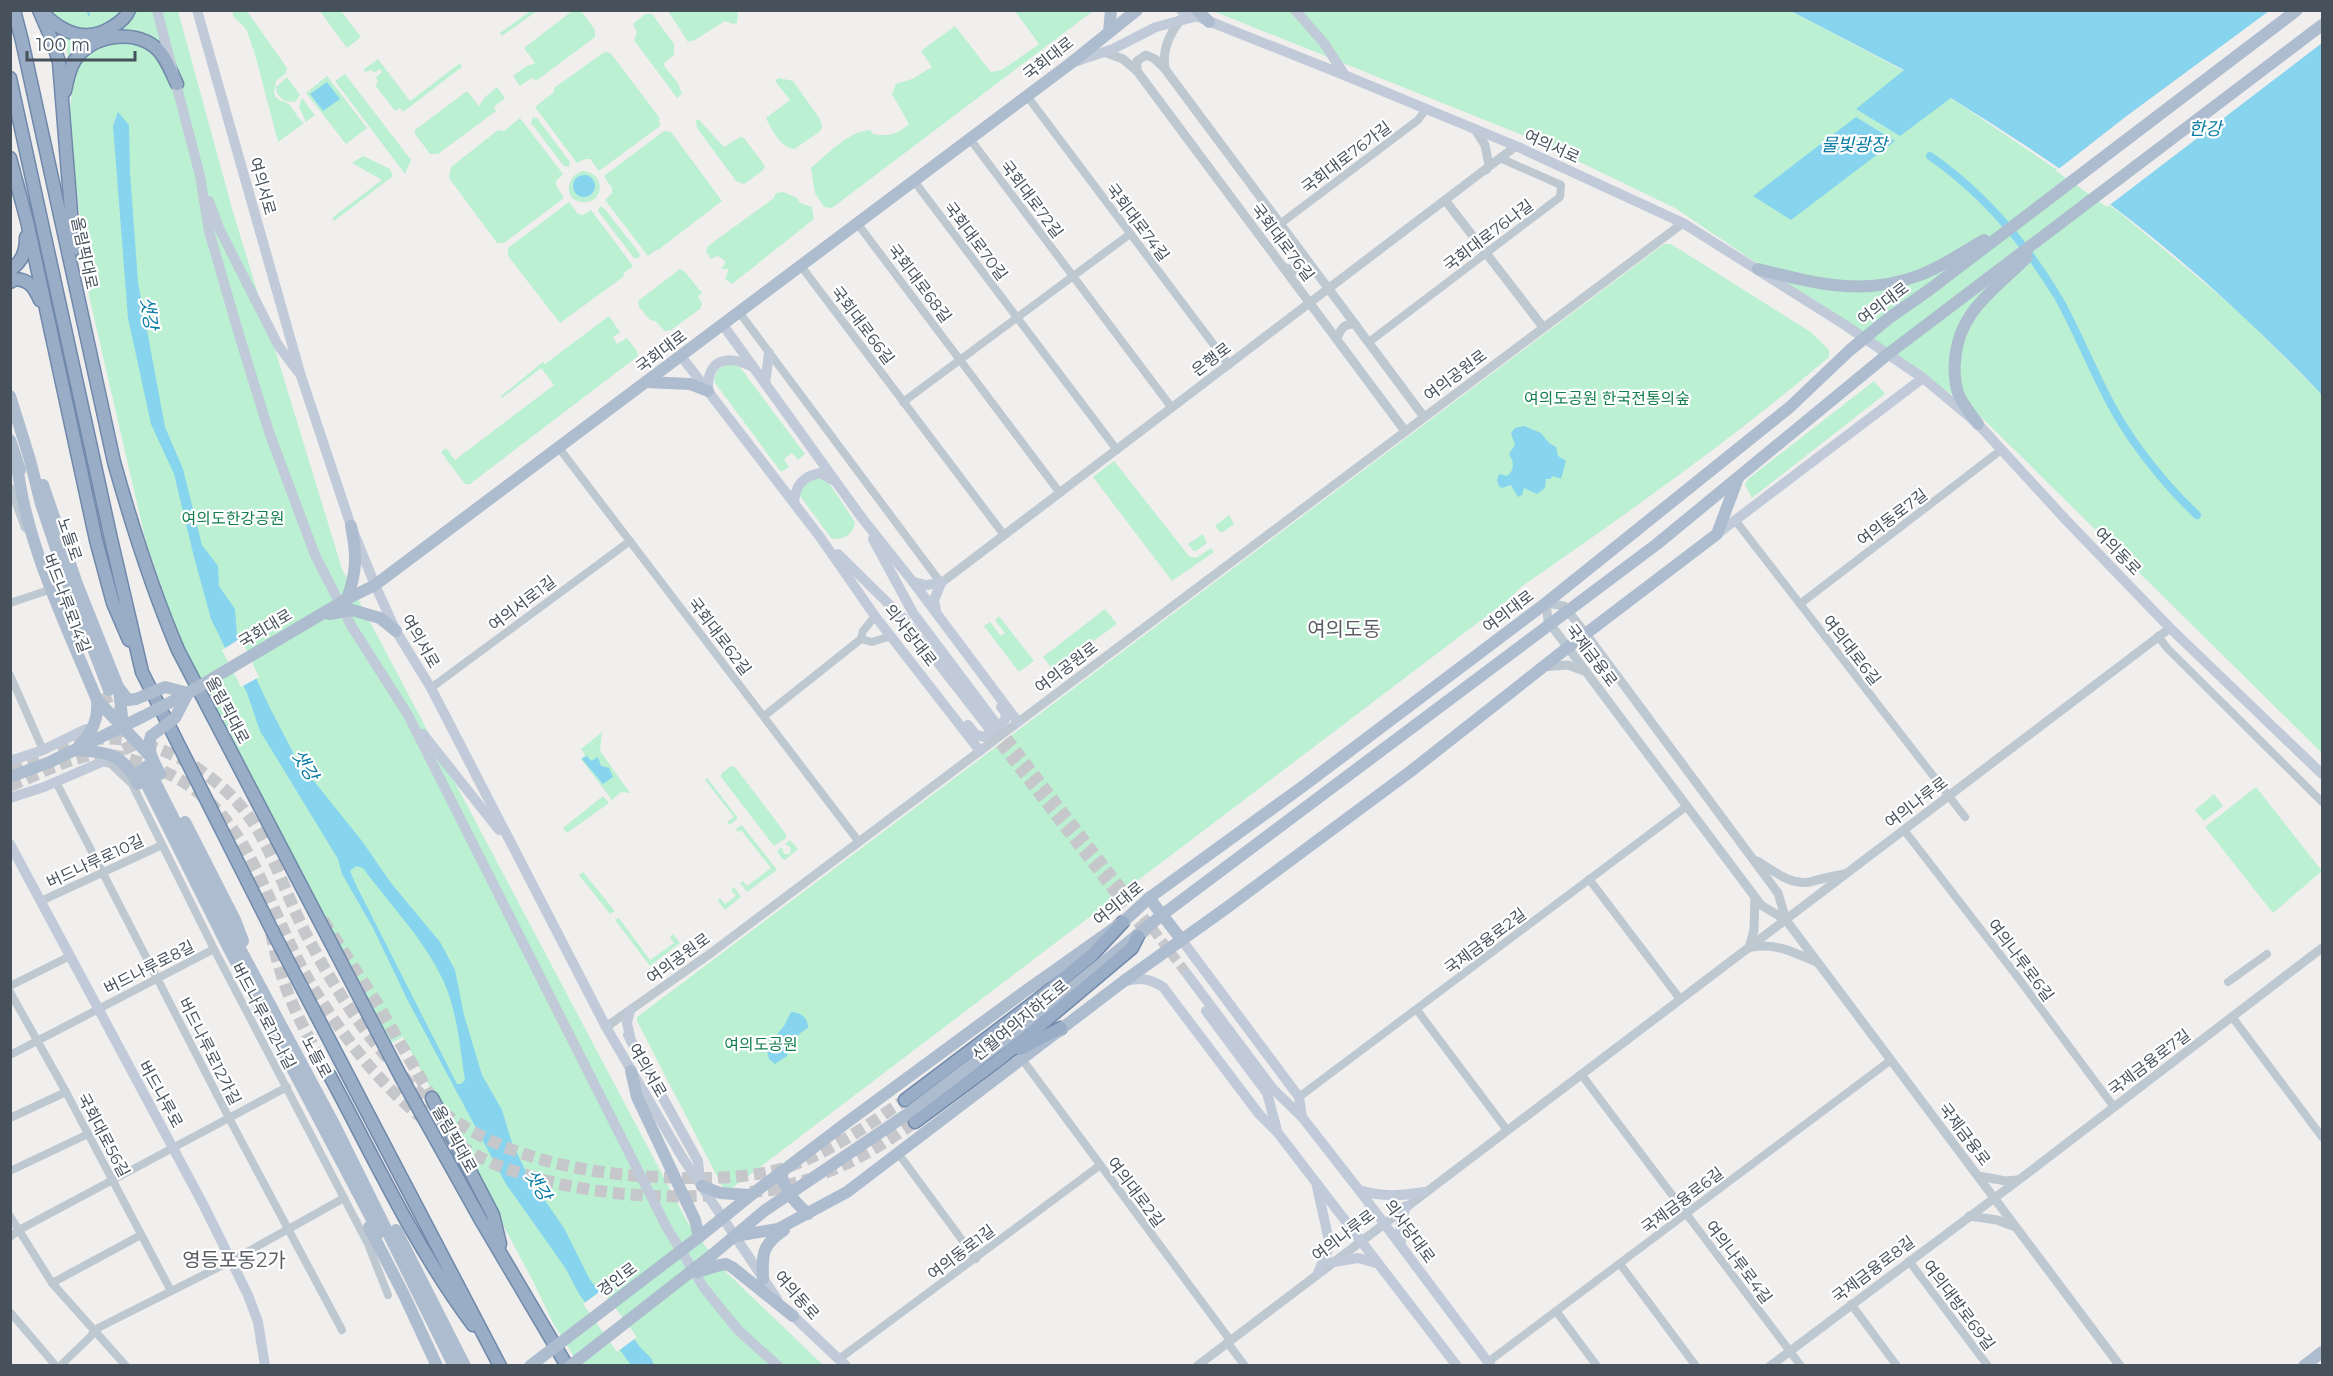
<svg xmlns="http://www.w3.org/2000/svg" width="2333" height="1376" font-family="Montserrat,'Noto Sans KR',sans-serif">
<rect width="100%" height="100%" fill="#f1eeee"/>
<g fill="#bbf0d2" fill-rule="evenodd">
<path d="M52,11H178L233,212L342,569L689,1225L725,1271L823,1365H579L552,1321L534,1283L403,1037L391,1043L177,633L146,542L89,296L69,121L72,90L66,46L60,21Z"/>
<path d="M233,11H247L287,68L286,73L276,81L274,94C278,101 281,100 287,103C293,107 297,118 304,123L278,142L255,54L246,29L233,16Z"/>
<path d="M320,11H341L361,37L347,48Z"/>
<path d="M530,11H537L502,36L500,33Z"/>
<path d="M572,11H581L595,30V37L536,81L532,78L520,86L513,76L525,67L535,63L524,48Z"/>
<path d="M668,11H736L738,13L737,23L733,24L725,21L695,40L688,42Z"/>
<path d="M1015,11H1093L832,208L824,207L815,193L811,168C826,155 849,131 870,130L873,134C889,137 897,134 909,124L892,94L896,84L912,79L932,67L921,51L955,26L991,72L1002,70L1039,44Z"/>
<path d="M1213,11H1791L1904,71L1951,98L2119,212L2238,311L2322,395V753L1972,408L1675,208L1530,138Z"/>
<path d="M645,14H652L674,44V55L665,62L664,66L678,83L682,94L677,98L634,40L637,32L633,24Z"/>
<path d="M608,52L612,55L659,117L660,126L599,171L590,159H585L577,163L535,107L554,92V88L603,53Z"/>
<path d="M378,59L410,101L460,63L462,67L403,112L400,108L395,111L375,85L378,82L376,77L382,72L380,69L374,73L371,70L366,72L363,70Z"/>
<path d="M345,74L411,160L405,174L335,81Z"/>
<path d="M327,76L367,128L346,144L306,93Z"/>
<path d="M287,77L300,95L295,102L285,101L277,94L276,87Z"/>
<path d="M779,78L793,81L820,119L822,128L818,133L794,149C781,148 771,129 766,118L790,100L775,81Z"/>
<path d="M497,87L505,98L494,107L496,111L438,154H430L415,134V130L467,91L479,106L485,97Z"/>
<path d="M302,98L315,115L306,122L299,107Z"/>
<path d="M533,117L537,118L570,162L569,167L564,166L531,123Z"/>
<path d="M520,118L563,174L556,181V185L564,198L504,243H497L449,178L451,167L498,130L504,131Z"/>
<path d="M696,120H699L724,147L740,137L744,138L763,163L765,167L762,171L744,184L736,181L697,128Z"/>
<path d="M664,131L671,132L722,201L658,250H656L648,256L605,200L612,193V188L604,176Z"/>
<path d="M363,156L390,169L393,176L334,221L332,218L382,180L352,163Z"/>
<path d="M583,171C607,173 604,204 583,202C562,201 566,175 583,171ZM580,176H587L595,183L593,193L587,197L573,185Z"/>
<path d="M783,192L797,198L800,203L812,207L814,219L732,284L725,279L729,269H721L725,264V261L718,256L711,259L706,251L708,246L774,198L776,193Z"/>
<path d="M569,202L578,214L583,215L591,210L633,266L624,273L623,277L560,323L508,256V248Z"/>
<path d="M600,206L604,208L640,254L639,258H634L598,211Z"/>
<path d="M1664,244H1671L1812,333L1829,350V357C1732,440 1626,514 1521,587L1509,599L731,1189H725L722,1186L637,1021V1017Z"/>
<path d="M680,269L685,272L702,293L698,296L702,304L700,309L671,330L665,331L655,321L650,320L639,307L638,301Z"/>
<path d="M609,316L620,332L613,337L617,344L627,338L637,351L638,356L470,484H465L441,452L446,448L455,460L554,385L541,368L502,398L500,397L543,362L545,364Z"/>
<path d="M728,364L739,367L742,370L805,454L798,460L792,453L784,459L789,467L781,472L715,383L714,380L718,369Z"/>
<path d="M1874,381L1885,394L1752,498L1745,485L1748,479Z"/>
<path d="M1114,461L1189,556L1196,558L1211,548L1214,552L1172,581L1093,477Z"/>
<path d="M816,477L829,483L855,522C854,533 843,542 831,538L800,496L799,490Z"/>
<path d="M1229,515L1234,524L1223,532H1220L1215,526Z"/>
<path d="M1203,534L1207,543L1196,551H1193L1188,544Z"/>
<path d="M1105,609L1117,624L1053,670L1043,657Z"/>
<path d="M999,616L1034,661L1019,672L984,626L990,622L1001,636L1005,633L995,620Z"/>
<path d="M602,732L600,751L630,793L621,792L612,800L581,759L585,755L581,749Z"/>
<path d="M731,766L735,767L786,834V838L774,846L721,777V774Z"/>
<path d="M707,778L738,818L730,825L727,822L734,817L705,780Z"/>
<path d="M2256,787L2322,871L2273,913L2205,827Z"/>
<path d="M2214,794L2223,806L2204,821L2195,810Z"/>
<path d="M603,796L609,803L567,833L563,828Z"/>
<path d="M742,825L777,870L747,892L740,883L743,881L747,886L771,868L741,830L738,832L736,829Z"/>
<path d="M790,840L798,849L785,860L782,859L777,851L782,847L784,854H790L791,848L785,844Z"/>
<path d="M583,872L615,911L610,914L579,875Z"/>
<path d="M734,887L741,897L725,910L718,901L720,898L725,904L736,896L731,890Z"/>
<path d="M619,918L650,960L674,943L670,937L673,934L680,943L650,966L615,920Z"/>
</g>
<g fill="#87d4ee" fill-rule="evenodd">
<path d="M1791,11H2322V395C2266,336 2206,280 2142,229C2082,181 2016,139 1951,98L1900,136L1856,109L1904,70Z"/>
<path d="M327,82L340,99L323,111L310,94Z"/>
<path d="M118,112L129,125L130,172L138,282L165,427L183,469L202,545L218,566L219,586L235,609L237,637L269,706L297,760L362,841L391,883L440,942L455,970L464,1015L482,1075L502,1110L512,1143L528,1176L564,1228L589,1278L640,1347L651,1358L654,1365H631L579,1294L566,1269L506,1184L408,1001L373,928L342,874L338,859L260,731L247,693L211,619L194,557L174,474L151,424L128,318L113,126ZM356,866L363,868C390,905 424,939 443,980C457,1010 460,1048 465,1080L461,1084H457L356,885L350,871Z"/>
<path d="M1856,117L1895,141L1791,220L1753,196Z"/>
<circle cx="584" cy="186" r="11"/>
<path d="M1524,426L1541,433L1549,443L1556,447L1558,456L1566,461L1561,479L1553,476L1550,479H1546L1545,488L1537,494L1524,488L1522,495L1518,497L1511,485L1502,488L1499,486L1497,480L1499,474L1507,476C1515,470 1514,462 1509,454L1515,445L1511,433L1515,428Z"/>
<path d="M587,756L591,761L598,757L601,766L609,768L613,777L603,784L582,759Z"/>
<path d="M791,1012C801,1012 808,1018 808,1028C797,1034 790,1043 787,1056L775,1064L769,1059L766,1047L784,1026Z"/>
</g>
<g fill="#f1eeee">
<path d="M2269,11H2322V43L2107,207L2056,171L2128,115Z"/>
<path d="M241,638L259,677L241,687L222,650Z"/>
<path d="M602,1290L637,1337L617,1352L583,1304Z"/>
</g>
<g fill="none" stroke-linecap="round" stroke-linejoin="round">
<path stroke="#87d4ee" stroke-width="2" d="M87,10L89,15"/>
<g stroke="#87d4ee" stroke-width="8">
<path d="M1930,156C1982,192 2023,240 2056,294"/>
<path d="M2059,299C2079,335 2094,374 2114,410C2134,446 2167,487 2197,515"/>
</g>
<g stroke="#c6c7ca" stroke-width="10" stroke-dasharray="10 5" stroke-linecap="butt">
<path d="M998,726L1187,974"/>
<path d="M991,732L1148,936"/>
</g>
<path stroke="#c6c7ca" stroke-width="12" stroke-dasharray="12 6" stroke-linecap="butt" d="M103,693L140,771"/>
<g stroke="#c6c7ca" stroke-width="12" stroke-dasharray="12 6" stroke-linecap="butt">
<path d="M57,748C125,718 213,763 252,821C275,856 287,898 307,936C330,980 357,1024 390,1061"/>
<path d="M10,767L41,755"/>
<path d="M10,786C37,775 64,760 92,755C111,752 133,760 150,766C241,799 257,878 296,956C313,991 337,1026 361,1056C396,1100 451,1149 505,1168C571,1192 648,1200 718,1195"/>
<path d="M323,920L377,1003L432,1098"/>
<path d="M271,932C281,989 302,1026 330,1076"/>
<path d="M403,1076C468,1150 566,1173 659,1177C696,1179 736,1179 773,1171C821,1159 865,1127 905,1100"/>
<path d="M825,1173C858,1160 886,1142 915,1122"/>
<path d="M750,1192L772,1190L809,1179"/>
</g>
<g stroke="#7089aa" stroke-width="15">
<g id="trunk">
<path d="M14,10L22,41L114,462C132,526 152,589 178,650L401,1077L482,1222L567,1366"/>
<path d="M39,10L52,40L59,62L74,249"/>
<path d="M44,14C63,34 88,43 112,27C119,23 126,18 129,10"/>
<path d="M10,78L111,539L142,672L277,940L500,1366"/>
<path d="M65,91C67,80 69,69 75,60C92,35 132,29 155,47C166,56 171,72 177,84"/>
<path d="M10,158L27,221L96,540L113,603L129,640"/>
<path d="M10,270C23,261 26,251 26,237"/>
<path d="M10,282L15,279C30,280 34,287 40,300"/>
<path d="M1020,1049L1061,1028"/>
<path d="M330,1076C375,1160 416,1249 473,1325"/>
<path d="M432,1098L493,1215L500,1244"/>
<path d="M905,1100L1036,1001L1091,956L1123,922"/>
<path d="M915,1122L1000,1059L1132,948L1138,936"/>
</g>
</g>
<g stroke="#bec8d1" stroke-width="8">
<path d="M1027,96L1229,365"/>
<path d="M970,139L1172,408"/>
<path d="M914,181L1117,450"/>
<path d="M857,223L1060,493"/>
<path d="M1280,224L1418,120L1426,109"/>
<path d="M801,266L1004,535"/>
<path d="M739,312L941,583"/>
<path d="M1369,342L1560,197L1561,185L1500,158"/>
<path d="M903,402L1130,234"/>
<path d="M559,448L859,842"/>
<path d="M10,487L25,528"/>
<path d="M1735,520L1965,817"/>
<path d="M10,603L46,591"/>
<path d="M1800,604L2001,450"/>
<path d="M2158,636L2167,648L2322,802"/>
<path d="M861,639L872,642L891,636"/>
<path d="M10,675L43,750"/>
<path d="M431,688L630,541"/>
<path d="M764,716L861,639L863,631L875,616"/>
<path d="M102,762L111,764L132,784L214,949L368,1244L388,1295"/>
<path d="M56,782L229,1118L342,1330"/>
<path d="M1904,830L2016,975L2114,1107"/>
<path d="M1589,879L1680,999"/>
<path d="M41,901L160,846"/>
<path d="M2228,982L2267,954"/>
<path d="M10,986L70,956"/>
<path d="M10,992L66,1092L171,1291"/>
<path d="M1417,1010L1507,1130"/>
<path d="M2233,1018L2322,1137"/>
<path d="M10,1055L214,949"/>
<path d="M1022,1059L1230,1340"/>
<path d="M1581,1074L1801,1366"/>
<path d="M1299,1097L1687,806"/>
<path d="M10,1118L66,1092"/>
<path d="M898,1153L976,1259"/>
<path d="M10,1171L88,1134"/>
<path d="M10,1216L52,1283L126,1366"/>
<path d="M10,1237L19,1230L287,1087"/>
<path d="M1909,1261L1988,1366"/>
<path d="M1620,1264L1696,1366"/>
<path d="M52,1283L141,1235"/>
<path d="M1851,1304L1897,1366"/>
<path d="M1556,1311L1597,1366"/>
<path d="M10,1312L56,1366"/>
<path d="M1227,1342L1245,1366"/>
<path d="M839,1359L1099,1166"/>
<path d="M1488,1362L1891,1060"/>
<path d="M60,1366L91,1336L94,1330L231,1261L344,1198"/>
</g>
<g stroke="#bec8d1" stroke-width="9">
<path d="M1104,52L1123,59L1137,71L1405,431"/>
<path d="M1165,69C1162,49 1169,35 1181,19"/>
<path d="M1137,71V61L1146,55L1155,59L1165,69L1424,417"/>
<path d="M1475,129L1485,145L1489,165L1486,170"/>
<path d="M1445,200L1543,327"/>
<path d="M1283,267L1296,271L1304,264L1303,255"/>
<path d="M1337,338C1341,329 1344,323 1355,324"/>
<path d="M941,583L1516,146"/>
<path d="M1542,667L1568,665L1584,671"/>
<path d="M1757,861C1773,870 1790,886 1810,882C1822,879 1832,876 1844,874"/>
<path d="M1786,920L1761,905L1548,621L1546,603L1564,606L1586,634L1778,893L1786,920L2120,1366"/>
<path d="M1752,947C1776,943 1794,952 1816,962"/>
<path d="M1749,948L1754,930L1755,897"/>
<path d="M606,1027L711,953L1683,223"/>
<path d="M1978,1176L2006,1181L2017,1180"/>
<path d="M1969,1216L1997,1220L2013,1226"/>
<path d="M1197,1366L2170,628"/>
<path d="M1770,1366L2020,1179L2322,948"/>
</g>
<g stroke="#c0cad8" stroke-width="10">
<path d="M157,10L200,176L209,231L240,338L269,432L315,555L352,627L408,715L667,1228L704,1288L738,1330L778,1366"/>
<path d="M197,10L301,376L351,526L375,585L396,631L431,688L606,1027L682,1157L777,1299"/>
<path d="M1181,10L1344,75L1516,146L1683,223L1845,325L1923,378L1978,424L2066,520L2170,628L2322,774"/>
<path d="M1295,10L1324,43L1344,74"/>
<path d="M1077,61L1113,49L1156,27L1194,17"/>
<path d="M209,201L219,228L278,345L299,373"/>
<path d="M723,325L862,518L913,582L1018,722"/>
<path d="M681,356L820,537L875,616L980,751"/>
<path d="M765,384L769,353"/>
<path d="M708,391C707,360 725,354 751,366"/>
<path d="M794,503C795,486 803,476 820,473L833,480"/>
<path d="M1717,534L1923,378"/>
<path d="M873,539L913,613L994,721"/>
<path d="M838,554L903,618L988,727"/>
<path d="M913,582L926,585L941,583"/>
<path d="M936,611L934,600L941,583"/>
<path d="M968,725L976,735L985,737L1005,720L1006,713L1001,707"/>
<path d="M423,734L499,830"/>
<path d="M10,761L43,750L86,729H89"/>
<path d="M10,798L44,787L102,762L104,758"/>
<path d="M10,844L203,1204L248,1295L258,1322L265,1366"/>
<path d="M1181,939L1299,1097L1302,1117"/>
<path d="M1187,974L1273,1089L1302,1117L1359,1190L1491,1366"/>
<path d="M1126,981C1141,977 1150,979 1163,987L1259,1114L1278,1133L1457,1366"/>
<path d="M630,1011L627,1023L631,1041"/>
<path d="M1206,1011L1267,1093L1277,1130"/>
<path d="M628,1035L698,1161L700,1182"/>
<path d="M1317,1187L1330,1245L1318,1273"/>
<path d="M1359,1190C1382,1197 1401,1196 1424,1192"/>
<path d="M1401,1245L1400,1226L1406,1206"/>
<path d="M1333,1262L1358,1258L1376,1263"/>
<path d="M787,1310L846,1366"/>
</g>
<g stroke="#adbcce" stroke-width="12">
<path d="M1197,10L1209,22"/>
<path d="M1109,32L1111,10"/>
<path d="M1758,269C1814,283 1863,297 1920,275C1942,267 1963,252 1984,240"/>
<path d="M646,382L690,384L708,391"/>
<path d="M10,396L30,460L41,504L67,581L109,690"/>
<path d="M1978,424C1972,415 1962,404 1958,393C1955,384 1954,370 1955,361C1958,311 1995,290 2027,257"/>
<path d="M10,440L20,470"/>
<path d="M17,463C25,542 67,627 97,700C99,722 90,735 76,750"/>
<path d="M43,485L77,584L118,687L128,700L136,699"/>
<path d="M347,599L375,585L1071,63L1137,10"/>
<path d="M347,599C357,571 357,555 351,526"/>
<path d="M352,610L380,618L396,631"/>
<path d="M119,689L123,727"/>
<path d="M97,700L151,757"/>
<path d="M151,736C146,750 154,762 160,774"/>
<path d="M76,750C108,753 122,752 138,784"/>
<path d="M147,766L237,943L334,1124L454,1366"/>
<path d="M140,771L227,945L379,1233"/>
<path d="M10,777L50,762L142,717"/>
<path d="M185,822L235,920L243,941"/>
<path d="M1149,898L1181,939"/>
<path d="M631,1071L637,1097L695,1220L699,1237L751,1195L846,1123L1024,992L1123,922L1149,898L1302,787L1546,603L1790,407L1850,350L1889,318L1929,290L2297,10"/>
<path d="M781,1172C784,1191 794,1201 808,1214"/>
<path d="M702,1186L720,1193L751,1195"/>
<path d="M369,1227L404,1295L437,1366"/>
<path d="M396,1230L465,1366"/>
<path d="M735,1236L778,1229L847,1192L1124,981L1225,909L1411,771L1567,648L1717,534L1738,478"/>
<path d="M712,1255L764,1211L906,1115L1062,996L1162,915L1657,544L1888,354L2322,25"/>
<path d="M720,1265L726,1264L732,1267L793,1316"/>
<path d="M763,1279C762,1253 762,1245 784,1230"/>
<path d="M2304,1366L2322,1352"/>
</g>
<use href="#trunk" stroke="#99adc6" stroke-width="12"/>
<g stroke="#adbcce" stroke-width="12">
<path d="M329,614L352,610"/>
<path d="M136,699L165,687L188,693"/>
<path d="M142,717L188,693L347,599"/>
<path d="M151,736L175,718L188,693"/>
<path d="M697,1272L720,1265"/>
<path d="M530,1366L699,1237"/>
<path d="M570,1366L712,1255"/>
</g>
</g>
<g text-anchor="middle" stroke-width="4.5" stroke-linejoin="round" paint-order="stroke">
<g font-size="16" fill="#46515c" stroke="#fff">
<text transform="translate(1048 58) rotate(-38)" y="6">국회대로</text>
<text transform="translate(1552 146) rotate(24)" y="6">여의서로</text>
<text transform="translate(1346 157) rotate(-37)" y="6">국회대로76가길</text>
<text transform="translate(263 186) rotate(74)" y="6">여의서로</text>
<text transform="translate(1032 199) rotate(53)" y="6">국회대로72길</text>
<text transform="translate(1138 222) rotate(53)" y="6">국회대로74길</text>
<text transform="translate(1488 235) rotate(-37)" y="6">국회대로76나길</text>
<text transform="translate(976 241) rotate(53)" y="6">국회대로70길</text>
<text transform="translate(1283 242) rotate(53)" y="6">국회대로76길</text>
<text transform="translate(85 253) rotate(78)" y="6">올림픽대로</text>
<text transform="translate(920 283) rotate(53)" y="6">국회대로68길</text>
<text transform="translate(1883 303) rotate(-37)" y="6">여의대로</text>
<text transform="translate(863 325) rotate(53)" y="6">국회대로66길</text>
<text transform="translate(661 351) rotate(-37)" y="6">국회대로</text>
<text transform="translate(1211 359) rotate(-37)" y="6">은행로</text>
<text transform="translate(1455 375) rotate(-37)" y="6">여의공원로</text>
<text transform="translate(1892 517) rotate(-37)" y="6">여의동로7길</text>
<text transform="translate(70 539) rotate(71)" y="6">노들로</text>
<text transform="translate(2118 551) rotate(46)" y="6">여의동로</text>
<text transform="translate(67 603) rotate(69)" y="6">버드나루로14길</text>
<text transform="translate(522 603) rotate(-37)" y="6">여의서로1길</text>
<text transform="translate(1508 611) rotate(-37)" y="6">여의대로</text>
<text transform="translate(265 628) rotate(-31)" y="6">국회대로</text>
<text transform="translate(911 635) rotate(52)" y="6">의사당대로</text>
<text transform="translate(720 636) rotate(53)" y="6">국회대로62길</text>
<text transform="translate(421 641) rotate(60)" y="6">여의서로</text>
<text transform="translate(1852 650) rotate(52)" y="6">여의대로6길</text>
<text transform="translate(1592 655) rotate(53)" y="6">국제금융로</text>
<text transform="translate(1066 667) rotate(-37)" y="6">여의공원로</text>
<text transform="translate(228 710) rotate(62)" y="6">올림픽대로</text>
<text transform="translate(1916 802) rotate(-37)" y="6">여의나루로</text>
<text transform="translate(95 861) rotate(-25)" y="6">버드나루로10길</text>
<text transform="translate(1118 903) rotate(-39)" y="6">여의대로</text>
<text transform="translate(1485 941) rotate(-37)" y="6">국제금융로2길</text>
<text transform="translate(678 958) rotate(-36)" y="6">여의공원로</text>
<text transform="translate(2021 960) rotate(53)" y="6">여의나루로6길</text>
<text transform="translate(149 967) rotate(-27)" y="6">버드나루로8길</text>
<text transform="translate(264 1016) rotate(62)" y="6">버드나루로12나길</text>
<text transform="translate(1020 1020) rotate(-39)" y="6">신월여의지하도로</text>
<text transform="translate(210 1051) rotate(63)" y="6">버드나루로12가길</text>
<text transform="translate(317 1057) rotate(62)" y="6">노들로</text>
<text transform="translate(2149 1062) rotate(-37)" y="6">국제금융로7길</text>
<text transform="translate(648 1070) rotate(60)" y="6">여의서로</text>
<text transform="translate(161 1094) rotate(61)" y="6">버드나루로</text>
<text transform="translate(1965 1134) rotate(53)" y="6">국제금융로</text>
<text transform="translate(104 1135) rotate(62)" y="6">국회대로56길</text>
<text transform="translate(455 1139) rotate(61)" y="6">올림픽대로</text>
<text transform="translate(1136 1192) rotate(53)" y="6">여의대로2길</text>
<text transform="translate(1682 1200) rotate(-37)" y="6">국제금융로6길</text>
<text transform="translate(1410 1231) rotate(54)" y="6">의사당대로</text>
<text transform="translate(1343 1235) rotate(-37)" y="6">여의나루로</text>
<text transform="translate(961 1252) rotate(-37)" y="6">여의동로1길</text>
<text transform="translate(1739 1262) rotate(53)" y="6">여의나루로4길</text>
<text transform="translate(1873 1269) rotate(-37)" y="6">국제금융로8길</text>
<text transform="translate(617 1279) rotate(-37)" y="6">경인로</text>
<text transform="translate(797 1295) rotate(49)" y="6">여의동로</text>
<text transform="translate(1959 1305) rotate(53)" y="6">여의대방로69길</text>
</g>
<g font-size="16" fill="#157f4f" stroke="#fff">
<text x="1607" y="404">여의도공원 한국전통의숲</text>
<text x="233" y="524">여의도한강공원</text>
<text x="761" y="1050">여의도공원</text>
</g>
<g font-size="18" font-style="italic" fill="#097ca4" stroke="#fff">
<text x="2205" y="135">한강</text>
<text x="1854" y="151">물빛광장</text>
<text transform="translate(149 313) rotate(82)" y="6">샛강</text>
<text transform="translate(305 765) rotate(59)" y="6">샛강</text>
<text transform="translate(538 1185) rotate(59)" y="6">샛강</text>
</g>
<g font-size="20" fill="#5b5e63" stroke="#fff">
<text x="1344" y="636">여의도동</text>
<text x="234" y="1267">영등포동2가</text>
</g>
</g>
<rect width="2333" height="1376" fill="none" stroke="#46515c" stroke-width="24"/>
<path d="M27 51v9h108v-9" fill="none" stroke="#46515c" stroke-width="3"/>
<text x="36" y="51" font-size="18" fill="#46515c" stroke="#ffffff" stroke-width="4.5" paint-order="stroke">100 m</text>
</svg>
